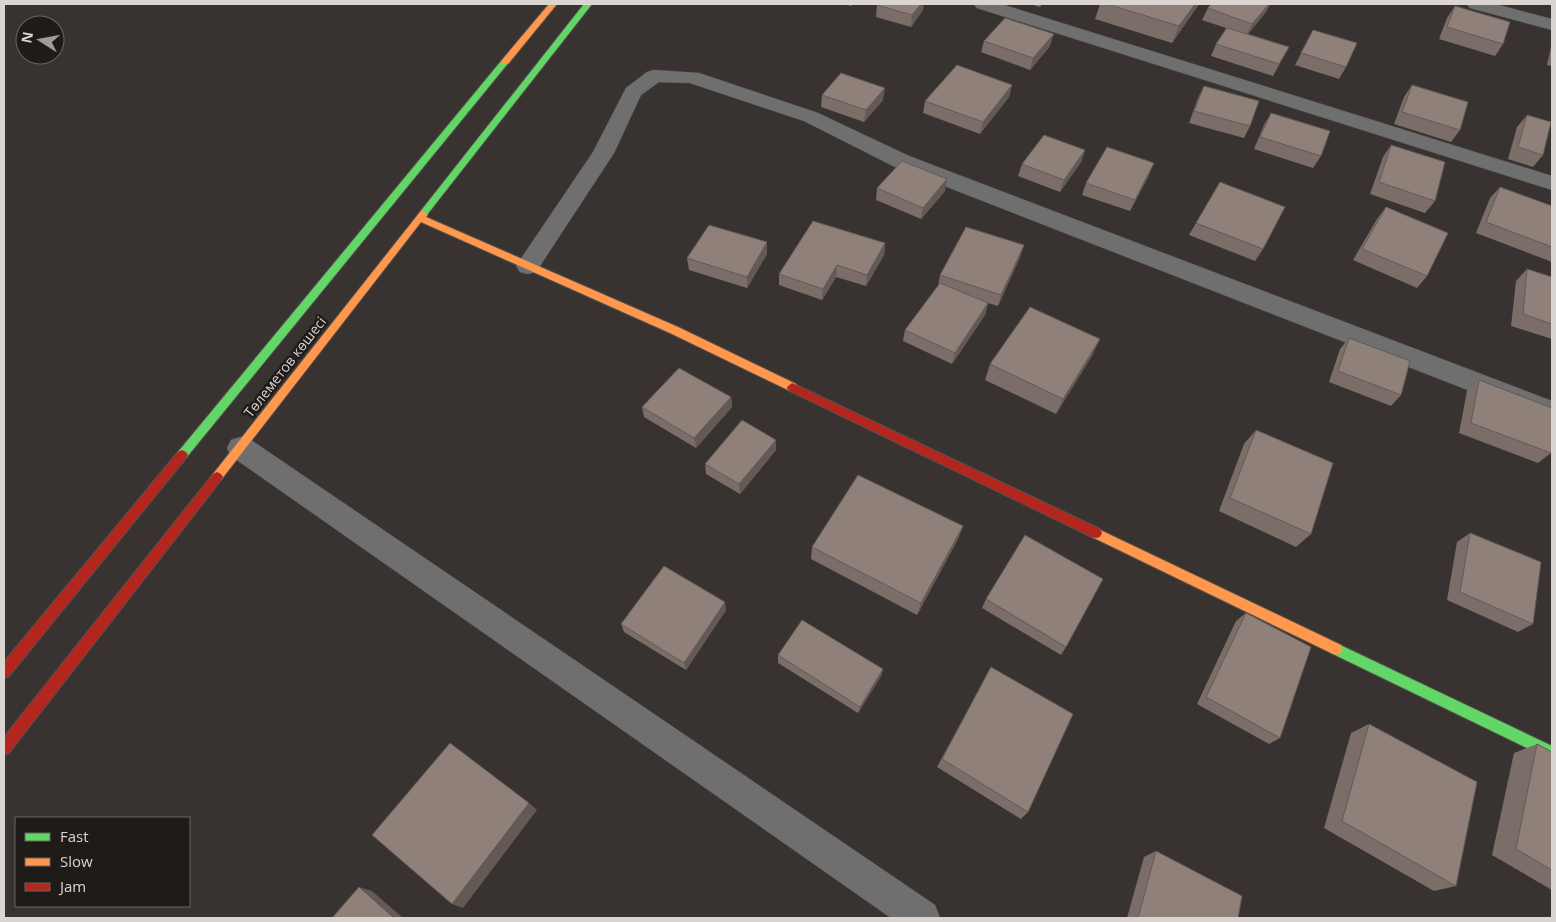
<svg xmlns="http://www.w3.org/2000/svg" width="1556" height="922" font-family="'Open Sans',sans-serif">
<rect width="100%" height="100%" fill="#383330"/>
<g fill="none" stroke-linecap="round" stroke-linejoin="round">
<g stroke="#55514e" stroke-width="1">
<g id="street">
<path d="M974,4H1001L1552,176V190L977,8Z"/>
<path d="M1467,4H1495L1552,19V30L1470,8Z"/>
<path d="M654,70L699,73L818,113L909,156L1552,401V423L893,166L804,121L690,83L659,82L641,95L614,153L536,272L528,274L520,272L516,266L593,152L626,88L647,72Z"/>
<path d="M241,437L251,440L935,905L940,918H891L231,456L227,448L231,440Z"/>
</g>
</g>
<g stroke="#55514e" stroke-width="2">
<g id="fast">
<path d="M584,4H592L426,216H420V212Z"/>
<path d="M502,60L509,62L186,458H178L176,455L178,452Z"/>
<path d="M1336,643L1552,746V760L1331,653L1330,649L1331,645Z"/>
</g>
</g>
<g stroke="#55514e" stroke-width="2">
<g id="slow">
<path d="M549,4H557L508,64H502V60Z"/>
<path d="M423,211L428,214L426,217L678,327L796,384L797,387L792,391L788,390L670,333L421,222L221,480L217,482L213,480L211,477L213,474L420,212Z"/>
<path d="M1096,528L1341,645L1342,649L1341,653L1336,655L1331,653L1092,537L1090,533L1092,529Z"/>
</g>
</g>
<g stroke="#55514e" stroke-width="2">
<g id="jam">
<path d="M792,383L1100,529L1102,533L1100,537L1096,538L1092,537L788,390L787,387Z"/>
<path d="M182,450L186,452L188,455L186,458L9,676L4,678V662L178,452Z"/>
<path d="M217,472L221,474L223,477L221,480L9,753L4,755V737L213,474Z"/>
</g>
</g>
<use href="#street" fill="#6f6f70" fill-rule="evenodd"/>
<use href="#fast" fill="#63d668" fill-rule="evenodd"/>
<use href="#slow" fill="#ff974d" fill-rule="evenodd"/>
<use href="#jam" fill="#b3261e" fill-rule="evenodd"/>
</g>
<g fill="#7b6e68">
<path d="M844,4H854L851,6Z"/>
<path d="M1030,4H1042L1040,7Z"/>
<path d="M1100,4H1199L1172,43L1095,19Z"/>
<path d="M1211,4H1270L1266,12L1248,34L1289,47L1273,76L1211,56L1216,44L1226,28L1202,20L1208,8Z"/>
<path d="M877,5L923,10L911,27L876,17Z"/>
<path d="M1455,6L1503,44L1495,56L1439,39L1447,18Z"/>
<path d="M1313,30L1346,67L1339,79L1295,65Z"/>
<path d="M984,41L1050,46L1030,70L981,52Z"/>
<path d="M1552,42V66L1547,65Z"/>
<path d="M1012,85L1009,97L980,134L923,113L925,101Z"/>
<path d="M1412,85L1460,130L1451,142L1394,124L1404,97Z"/>
<path d="M1204,86L1250,126L1244,138L1189,123L1198,98Z"/>
<path d="M822,95L883,100L864,122L821,107Z"/>
<path d="M1271,113L1321,156L1313,168L1254,149L1264,125Z"/>
<path d="M1527,115L1543,155L1533,167L1508,159L1517,127Z"/>
<path d="M1391,145L1435,201L1425,213L1370,194L1383,157Z"/>
<path d="M1085,150L1081,162L1060,192L1018,176L1022,164Z"/>
<path d="M1149,175L1130,211L1082,195L1086,183Z"/>
<path d="M1500,187L1552,206V262L1476,233L1490,198Z"/>
<path d="M877,188L945,191L921,219L876,200Z"/>
<path d="M1386,207L1427,276L1417,288L1353,260L1377,219Z"/>
<path d="M1196,223L1263,249L1255,261L1189,235Z"/>
<path d="M767,242V254L747,288L689,270L687,258Z"/>
<path d="M885,243L884,255L866,286L836,277L822,300L779,285V274Z"/>
<path d="M1024,245L1020,257L998,306L988,303L985,315L952,364L903,341L905,330L938,286L940,275Z"/>
<path d="M1527,269L1552,277V339L1511,326L1516,281Z"/>
<path d="M1349,338L1401,395L1391,406L1329,382L1340,349Z"/>
<path d="M1093,354L1056,414L985,380L990,364Z"/>
<path d="M1479,380L1551,453L1538,463L1459,433L1467,391Z"/>
<path d="M731,397L732,407L696,448L644,417L642,407Z"/>
<path d="M1256,430L1311,534L1296,547L1219,511L1244,444Z"/>
<path d="M776,450L740,494L706,474L705,464Z"/>
<path d="M963,526L958,539L917,615L811,559L812,547Z"/>
<path d="M1470,533L1533,624L1518,632L1447,600L1457,542Z"/>
<path d="M986,599L1066,647L1061,655L982,608Z"/>
<path d="M726,610L686,670L624,632L621,624Z"/>
<path d="M1246,613L1280,738L1269,744L1197,704L1236,621Z"/>
<path d="M778,655L883,669L881,676L858,713L778,663Z"/>
<path d="M991,667L1028,812L1021,819L937,767Z"/>
<path d="M1369,724L1456,886L1434,891L1324,828L1351,733Z"/>
<path d="M1537,744L1552,752V890L1492,855L1514,753Z"/>
<path d="M1156,851L1238,918H1127L1144,857Z"/>
</g>
<g fill="#645a55">
<path d="M921,4H924L923,10L911,27L912,15Z"/>
<path d="M1195,4H1199L1172,43L1179,26Z"/>
<path d="M1269,4H1270L1266,12L1246,36L1252,24Z"/>
<path d="M1054,34L1050,46L1030,70L1033,58Z"/>
<path d="M1012,85L1009,97L980,134L983,122Z"/>
<path d="M885,88L883,100L864,122L866,110Z"/>
<path d="M1085,150L1081,162L1060,192L1064,180Z"/>
<path d="M1154,163L1149,175L1130,211L1135,200Z"/>
<path d="M947,179L945,191L921,219L923,208Z"/>
<path d="M767,242V254L747,288V277Z"/>
<path d="M885,243L884,255L866,286L867,275Z"/>
<path d="M1024,245L1020,257L998,306L1001,295Z"/>
<path d="M837,265L836,277L822,300L823,289Z"/>
<path d="M988,303L985,315L952,364L955,353Z"/>
<path d="M1100,339L1093,354L1056,414L1063,399Z"/>
<path d="M731,397L732,407L696,448L694,438Z"/>
<path d="M776,440V450L740,494L739,484Z"/>
<path d="M963,526L958,539L917,615L921,603Z"/>
<path d="M725,602L726,610L686,670L684,663Z"/>
<path d="M883,669L881,676L858,713L860,707Z"/>
<path d="M529,803L537,810L463,908L452,904Z"/>
<path d="M359,887L372,891L403,918H394Z"/>
</g>
<g fill="#8f8079" stroke="#645a55">
<path d="M878,4H921L912,15L877,5Z"/>
<path d="M1107,4H1195L1179,26Z"/>
<path d="M1211,4H1269L1252,24L1208,8Z"/>
<path d="M1455,6L1510,22L1503,44L1447,27Z"/>
<path d="M1005,18L1054,34L1033,58L984,41Z"/>
<path d="M1227,28L1289,47L1279,64L1216,44Z"/>
<path d="M1313,30L1357,43L1346,67L1301,53Z"/>
<path d="M957,65L1012,85L983,122L925,101Z"/>
<path d="M841,73L885,88L866,110L822,95Z"/>
<path d="M1412,85L1468,102L1460,130L1402,112Z"/>
<path d="M1204,86L1259,101L1250,126L1194,111Z"/>
<path d="M1271,113L1330,131L1321,156L1260,137Z"/>
<path d="M1527,115L1551,122L1543,155L1518,147Z"/>
<path d="M1044,135L1085,150L1064,180L1022,164Z"/>
<path d="M1391,145L1445,162L1435,201L1379,182Z"/>
<path d="M1107,147L1154,163L1135,200L1086,183Z"/>
<path d="M902,161L947,179L923,208L877,188Z"/>
<path d="M1220,182L1285,207L1263,249L1196,223Z"/>
<path d="M1500,187L1552,206V247L1486,222Z"/>
<path d="M1386,207L1448,233L1427,276L1362,249Z"/>
<path d="M813,221L885,243L867,275L837,265L823,289L779,274Z"/>
<path d="M709,225L767,242L747,277L687,258Z"/>
<path d="M966,227L1024,245L1001,295L940,275Z"/>
<path d="M1527,269L1552,277V324L1523,314Z"/>
<path d="M940,283L988,303L955,353L905,330Z"/>
<path d="M1030,307L1100,339L1063,399L990,364Z"/>
<path d="M1349,338L1410,361L1401,395L1338,371Z"/>
<path d="M679,368L731,397L694,438L642,407Z"/>
<path d="M1479,380L1552,408V447L1551,453L1471,423Z"/>
<path d="M742,420L776,440L739,484L705,464Z"/>
<path d="M1256,430L1333,463L1311,534L1230,498Z"/>
<path d="M858,475L963,526L921,603L812,547Z"/>
<path d="M1470,533L1541,562L1533,624L1460,592Z"/>
<path d="M1025,535L1103,579L1066,647L986,599Z"/>
<path d="M664,566L725,602L684,663L621,624Z"/>
<path d="M1246,613L1311,647L1280,738L1206,697Z"/>
<path d="M802,620L883,669L860,707L778,655Z"/>
<path d="M991,667L1073,714L1028,812L942,759Z"/>
<path d="M1369,724L1477,782L1456,886L1342,821Z"/>
<path d="M450,743L529,803L452,904L372,835Z"/>
<path d="M1537,744L1552,752V870L1516,849Z"/>
<path d="M1156,851L1242,896L1238,918H1138Z"/>
<path d="M359,887L394,918H332Z"/>
</g>
<g text-anchor="middle" stroke-width="5" stroke-linejoin="round" paint-order="stroke">
<g font-size="14" fill="#dbd5d2" stroke="#1f1b19">
<text transform="translate(285 367) rotate(-52)" y="5">Төлеметов көшесі</text>
</g>
</g>
<rect width="1556" height="922" fill="none" stroke="#dbd5d2" stroke-width="10"/>
<rect x="15" y="817" width="175" height="90" fill="#1f1b19" stroke="#6a6563"/>
<rect x="25" y="833" width="25" height="8" fill="#63d668" stroke="#6a6563"/>
<text x="60" y="842" font-size="15" fill="#dbd5d2">Fast</text>
<rect x="25" y="858" width="25" height="8" fill="#ff974d" stroke="#6a6563"/>
<text x="60" y="867" font-size="15" fill="#dbd5d2">Slow</text>
<rect x="25" y="883" width="25" height="8" fill="#b3261e" stroke="#6a6563"/>
<text x="60" y="892" font-size="15" fill="#dbd5d2">Jam</text>
<g transform="translate(40 40) rotate(281)"><circle r="24" fill="#1f1b19" stroke="#6a6563"/>
<path d="M0-4L9 19L0 12L-9 19Z" fill="#a29c99"/>
<text y="-8" font-size="14" font-weight="bold" text-anchor="middle" fill="#dbd5d2">N</text>
</g>
</svg>
